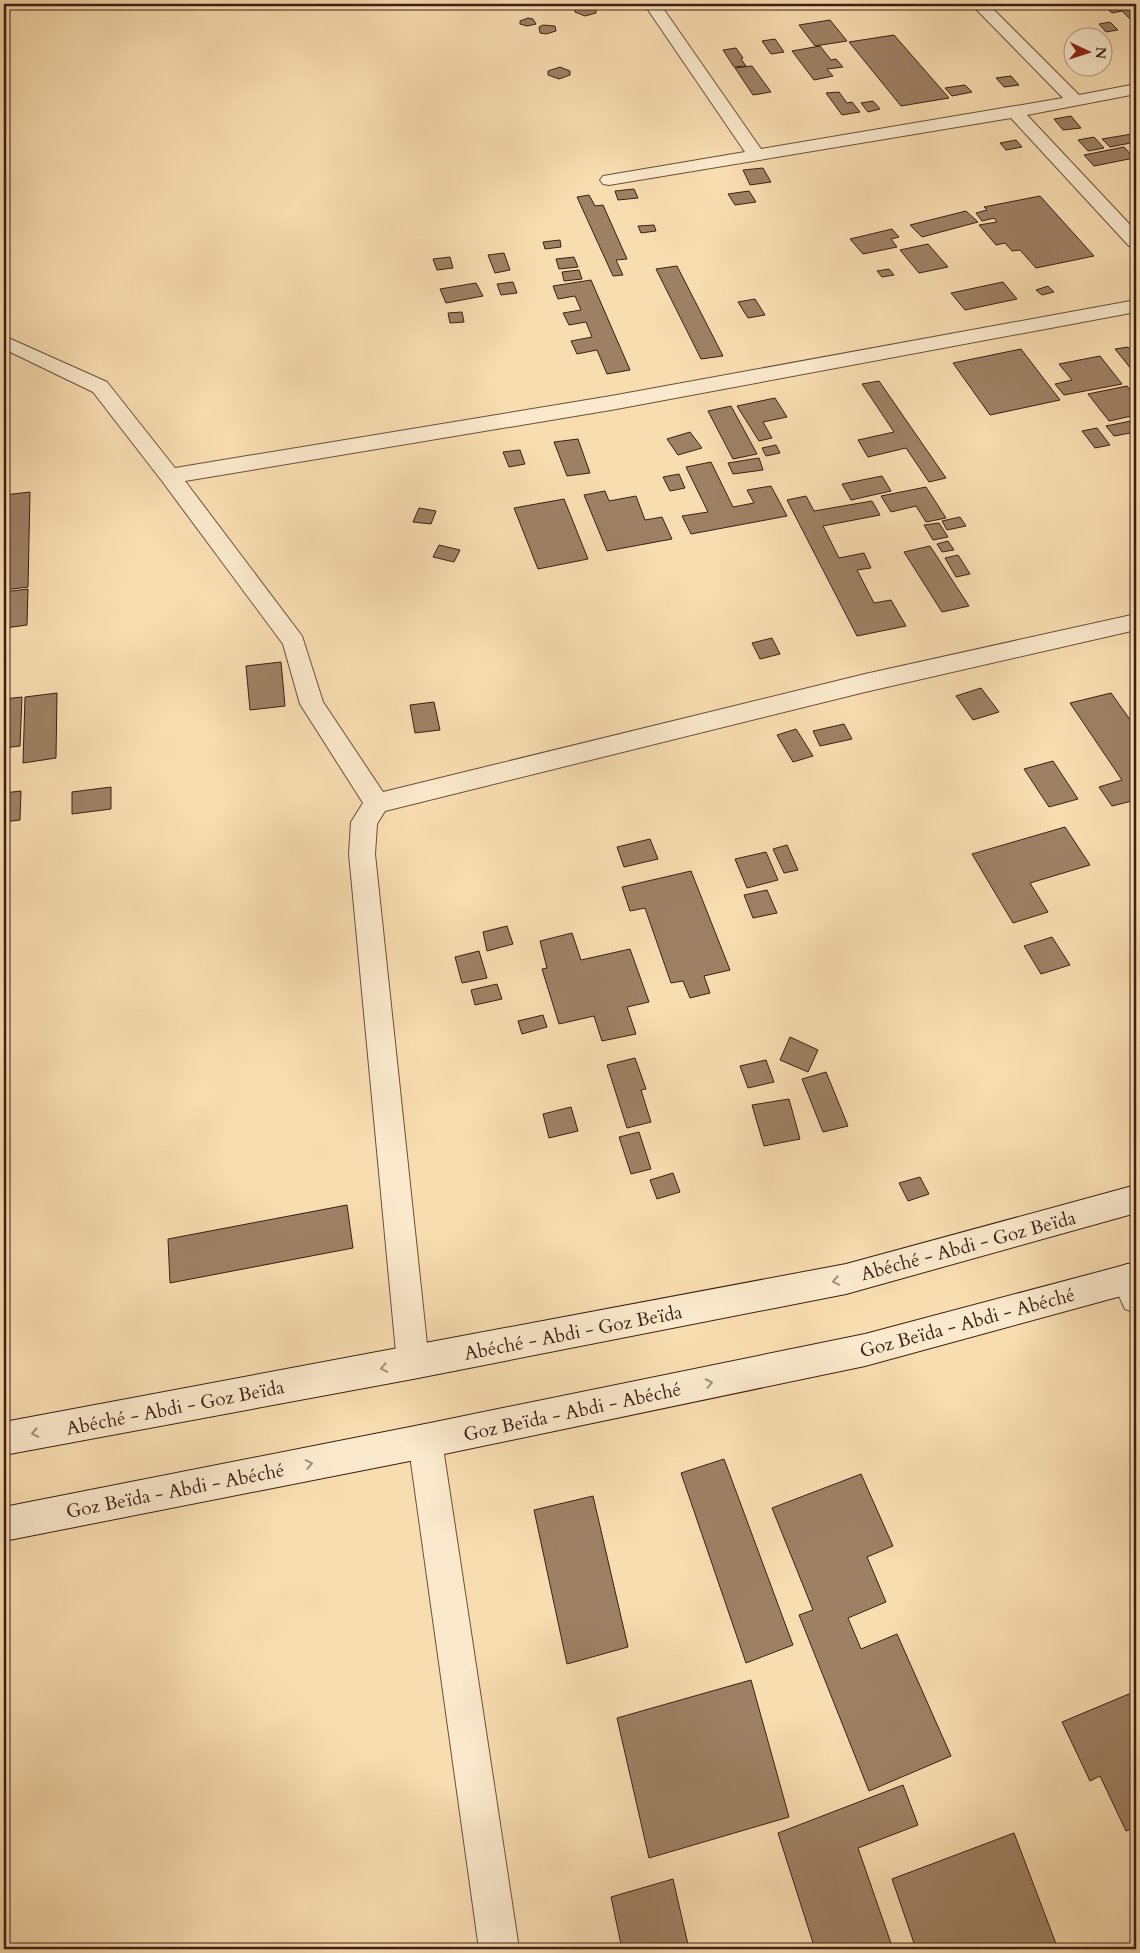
<svg xmlns="http://www.w3.org/2000/svg" width="1140" height="1953" font-family="Cardo,serif">
<rect width="100%" height="100%" fill="#f8ddb1"/>
<filter id="stains"><feTurbulence type="fractalNoise" baseFrequency=".004" numOctaves="4"/><feColorMatrix values="0 0 0 0 .2 0 0 0 0 .09 0 0 0 0 .02 0 0 0 .5 -.17"/></filter>
<radialGradient id="worn" r=".72"><stop offset=".6" stop-color="#630" stop-opacity="0"/><stop offset="1" stop-color="#630" stop-opacity=".3"/></radialGradient>
<g fill="#9e8165" stroke="#3d1e12">
<path d="M1102,4H1135L1136,18L1130,19L1122,11L1112,13Z"/>
<path d="M585,5L596,9V13L585,16L575,12V9L579,7Z"/>
<path d="M528,18L533,19L536,24L527,26L520,24V21Z"/>
<path d="M830,20L847,41L815,46L799,25Z"/>
<path d="M1110,22L1118,30L1106,32L1099,24Z"/>
<path d="M543,25L555,26L556,31L546,34L540,33L539,27Z"/>
<path d="M894,35L949,98L901,106L849,42Z"/>
<path d="M775,39L784,52L771,54L762,41Z"/>
<path d="M820,46L831,60L836,59L843,67L827,69L833,76L814,80L792,51Z"/>
<path d="M736,48L743,58L741,59L746,66L734,67L723,50Z"/>
<path d="M752,66L771,92L753,95L735,68Z"/>
<path d="M560,67L570,71V75L559,79L548,75V71Z"/>
<path d="M1011,76L1019,85L1004,87L996,78Z"/>
<path d="M965,85L972,92L952,96L945,88Z"/>
<path d="M839,92L847,103L852,102L860,112L842,115L826,93Z"/>
<path d="M873,101L880,109L868,112L861,103Z"/>
<path d="M1071,116L1081,128L1063,130L1054,119Z"/>
<path d="M1132,134L1136,138V142L1110,147L1102,139Z"/>
<path d="M1094,137L1104,148L1088,151L1078,140Z"/>
<path d="M1016,140L1022,147L1006,150L1000,143Z"/>
<path d="M1124,147L1134,158L1094,166L1084,155Z"/>
<path d="M763,168L771,182L750,185L743,170Z"/>
<path d="M634,189L638,198L618,200L615,191Z"/>
<path d="M749,191L756,202L735,205L728,194Z"/>
<path d="M589,195L595,206L603,205L627,259L616,260L623,275L613,276L577,197Z"/>
<path d="M1040,196L1094,256L1036,268L1020,250L1012,251L1005,243L996,245L979,225L997,222L994,218L982,221L976,213L987,210L984,207Z"/>
<path d="M966,211L978,222L922,237L910,225Z"/>
<path d="M654,225L656,231L641,233L638,226Z"/>
<path d="M892,229L899,237L891,239L897,247L863,254L850,239Z"/>
<path d="M560,240L561,247L545,249L543,242Z"/>
<path d="M928,244L948,267L919,273L900,250Z"/>
<path d="M504,253L510,270L495,273L488,255Z"/>
<path d="M450,257L453,268L437,270L433,259Z"/>
<path d="M574,257L578,267L559,269L556,259Z"/>
<path d="M677,266L723,356L701,359L656,269Z"/>
<path d="M889,269L894,275L882,277L877,271Z"/>
<path d="M579,270L582,279L564,281L562,272Z"/>
<path d="M591,280L630,370L607,374L597,350L577,354L571,341L592,337L586,322L569,325L563,313L581,310L575,296L558,299L553,286Z"/>
<path d="M513,282L517,293L501,295L497,284Z"/>
<path d="M1003,282L1017,299L965,310L951,293Z"/>
<path d="M476,283L483,296L446,303L440,289Z"/>
<path d="M1048,286L1054,292L1042,295L1036,290Z"/>
<path d="M755,299L765,315L748,318L738,302Z"/>
<path d="M462,312L464,322L450,323L448,313Z"/>
<path d="M1128,347L1136,356V369L1132,370L1115,349Z"/>
<path d="M1021,349L1060,400L990,415L953,363Z"/>
<path d="M1100,356L1122,384L1064,395L1055,384L1072,380L1059,364Z"/>
<path d="M879,381L946,478L929,482L906,448L868,457L858,440L894,432L862,384Z"/>
<path d="M1127,386L1136,397V415L1109,421L1088,394Z"/>
<path d="M775,398L787,417L763,422L772,438L759,441L737,406Z"/>
<path d="M731,406L757,454L733,459L708,411Z"/>
<path d="M1136,420V432L1114,436L1106,426Z"/>
<path d="M1097,428L1110,445L1095,448L1082,431Z"/>
<path d="M690,432L702,448L678,455L667,439Z"/>
<path d="M578,439L590,473L567,476L554,442Z"/>
<path d="M776,445L780,453L766,456L762,448Z"/>
<path d="M520,450L525,464L509,467L503,452Z"/>
<path d="M759,458L763,470L733,474L728,463Z"/>
<path d="M711,462L733,507L754,503L747,490L771,486L787,516L691,534L682,516L708,512L686,467Z"/>
<path d="M679,474L685,488L670,491L663,477Z"/>
<path d="M882,476L891,491L851,500L842,484Z"/>
<path d="M926,487L946,518L926,522L916,506L891,512L881,496Z"/>
<path d="M605,491L609,501L636,496L645,520L662,517L672,539L607,551L584,495Z"/>
<path d="M30,492L28,587L4,590V495Z"/>
<path d="M806,496L814,511L872,501L880,515L823,526L839,558L864,553L871,568L857,570L874,603L891,600L906,626L857,636L787,500Z"/>
<path d="M564,499L588,559L538,569L514,508Z"/>
<path d="M419,508L436,511L431,524L413,522Z"/>
<path d="M960,517L966,526L947,530L942,521Z"/>
<path d="M939,523L948,537L933,540L924,525Z"/>
<path d="M948,541L954,550L942,552L937,544Z"/>
<path d="M439,545L460,550L454,562L433,557Z"/>
<path d="M930,546L969,606L942,612L904,552Z"/>
<path d="M958,555L970,574L956,577L945,558Z"/>
<path d="M28,589L27,625L5,628L4,592Z"/>
<path d="M772,638L780,654L760,659L752,643Z"/>
<path d="M281,662L285,706L250,710L246,666Z"/>
<path d="M981,688L999,712L973,720L956,696Z"/>
<path d="M57,693L56,758L23,763L25,697Z"/>
<path d="M1111,693L1136,728V800L1112,806L1099,787L1122,780L1070,703Z"/>
<path d="M22,697L20,746L4,748V699Z"/>
<path d="M434,702L440,730L415,733L410,705Z"/>
<path d="M844,724L852,739L820,746L813,731Z"/>
<path d="M796,729L813,756L793,762L777,735Z"/>
<path d="M1053,761L1078,799L1049,807L1024,769Z"/>
<path d="M111,787V809L72,814V792Z"/>
<path d="M21,791L20,820L4,822V793Z"/>
<path d="M1065,827L1090,865L1030,883L1048,912L1013,923L972,854Z"/>
<path d="M650,839L658,859L624,867L617,847Z"/>
<path d="M787,845L798,870L784,873L773,849Z"/>
<path d="M766,852L778,880L747,888L735,859Z"/>
<path d="M691,871L730,970L704,976L710,993L690,998L683,981L671,983L645,908L630,911L622,887Z"/>
<path d="M767,890L777,913L753,918L744,895Z"/>
<path d="M507,926L513,944L487,951L483,932Z"/>
<path d="M572,933L581,960L630,949L649,1002L627,1007L636,1034L602,1041L594,1016L559,1024L542,969L547,968L540,941Z"/>
<path d="M1052,937L1070,965L1041,974L1024,946Z"/>
<path d="M479,951L487,978L462,983L455,957Z"/>
<path d="M497,984L502,999L475,1005L471,990Z"/>
<path d="M543,1015L547,1027L522,1034L518,1021Z"/>
<path d="M790,1037L818,1050L808,1072L780,1060Z"/>
<path d="M635,1058L646,1089L641,1090L651,1122L627,1128L607,1065Z"/>
<path d="M766,1060L774,1082L748,1088L740,1066Z"/>
<path d="M826,1072L848,1126L823,1132L802,1079Z"/>
<path d="M789,1099L800,1139L764,1146L752,1105Z"/>
<path d="M571,1107L578,1131L549,1138L543,1114Z"/>
<path d="M639,1132L651,1169L631,1174L619,1137Z"/>
<path d="M673,1173L680,1192L657,1199L650,1180Z"/>
<path d="M920,1177L929,1194L908,1201L899,1183Z"/>
<path d="M347,1205L353,1248L170,1283L168,1239Z"/>
<path d="M724,1459L793,1645L746,1663L681,1473Z"/>
<path d="M861,1474L893,1546L867,1557L886,1602L848,1618L861,1649L897,1634L951,1756L869,1791L799,1615L813,1610L772,1508Z"/>
<path d="M593,1496L628,1647L567,1664L534,1510Z"/>
<path d="M751,1680L789,1817L649,1858L617,1718Z"/>
<path d="M1136,1691V1827L1126,1831L1100,1776L1090,1781L1062,1722Z"/>
<path d="M903,1785L918,1825L858,1848L893,1949H815L778,1833Z"/>
<path d="M1014,1833L1058,1949H916L892,1879Z"/>
<path d="M673,1879L689,1949H622L611,1897Z"/>
</g>
<g fill="none" stroke-linecap="round" stroke-linejoin="round">
<g stroke="#6c4e3a" stroke-width="2">
<g id="street">
<path d="M644,4H660L761,149L1063,98L971,4H988L1079,95L1136,84V94L1027,115L1136,231V247L1129,246L1011,118L609,185L603,184L600,180L603,176L609,175L745,152Z"/>
<path d="M1136,300V312L611,410L185,481L302,636L323,702L383,792L865,674L1136,614V630L865,692L385,811L377,824L375,854L429,1363L424,1374L413,1379L402,1374L397,1363L349,854L351,822L363,803L300,704L283,644L162,481L93,392L4,349V336L107,382L175,468L611,396Z"/>
<path d="M1127,1264L1136,1268V1313L1125,1309L1111,1279L1116,1268Z"/>
<path d="M425,1424L437,1429L442,1441L519,1949H479L408,1441L413,1429Z"/>
</g>
</g>
<g stroke="#3d1e12" stroke-width="2">
<g id="secondary">
<path d="M1136,1185V1213L846,1294L413,1379L4,1455V1422L846,1264Z"/>
<path d="M1136,1262V1292L865,1366L425,1458L4,1541V1507L425,1424L865,1334Z"/>
</g>
</g>
<use href="#street" fill="#fae9cc" fill-rule="evenodd"/>
<use href="#secondary" fill="#fae9cc" fill-rule="evenodd"/>
</g>
<defs><path id="oneway-chevron" d="M-2-3.5L2.5 0L-2 3.5" fill="none" stroke-width="1.6" stroke-linecap="round" stroke-linejoin="round" transform="scale(1.25)"/></defs>
<g stroke="#a58e78">
<use href="#oneway-chevron" transform="translate(836 1281) rotate(169)"/>
<use href="#oneway-chevron" transform="translate(384 1368) rotate(169)"/>
<use href="#oneway-chevron" transform="translate(709 1383) rotate(-12)"/>
<use href="#oneway-chevron" transform="translate(35 1433) rotate(169)"/>
<use href="#oneway-chevron" transform="translate(309 1464) rotate(-11)"/>
</g>
<g text-anchor="middle" stroke-width="5" stroke-linejoin="round" paint-order="stroke">
<g font-size="19" fill="#3d1e12" stroke="#fae9cc">
<text transform="translate(968 1245) rotate(-15)" y="7">Abéché - Abdi - Goz Beïda</text>
<text transform="translate(967 1322) rotate(-15)" y="7">Goz Beïda - Abdi - Abéché</text>
<text transform="translate(573 1332) rotate(-11)" y="7">Abéché - Abdi - Goz Beïda</text>
<text transform="translate(175 1407) rotate(-11)" y="7">Abéché - Abdi - Goz Beïda</text>
<text transform="translate(572 1411) rotate(-12)" y="7">Goz Beïda - Abdi - Abéché</text>
<text transform="translate(175 1490) rotate(-11)" y="7">Goz Beïda - Abdi - Abéché</text>
</g>
</g>
<rect width="1140" height="1953" fill="none" stroke="#f8ddb1" stroke-width="20"/>
<rect x="5" y="5" width="1130" height="1943" fill="none" stroke="#3d1e12" stroke-width="2.5"/>
<rect x="10" y="10" width="1120" height="1933" fill="none" stroke="#3d1e12"/>
<g transform="translate(1088 52) rotate(94)"><circle r="24" fill="#fae9cc" stroke="#ae9882"/>
<path d="M0-4L9 19L0 12L-9 19Z" fill="#8f2418"/>
<text y="-8" font-size="14" font-weight="bold" text-anchor="middle" fill="#3d1e12">N</text>
</g>
<rect width="100%" height="100%" filter="url(#stains)"/>
<rect width="100%" height="100%" fill="url(#worn)"/>
</svg>
